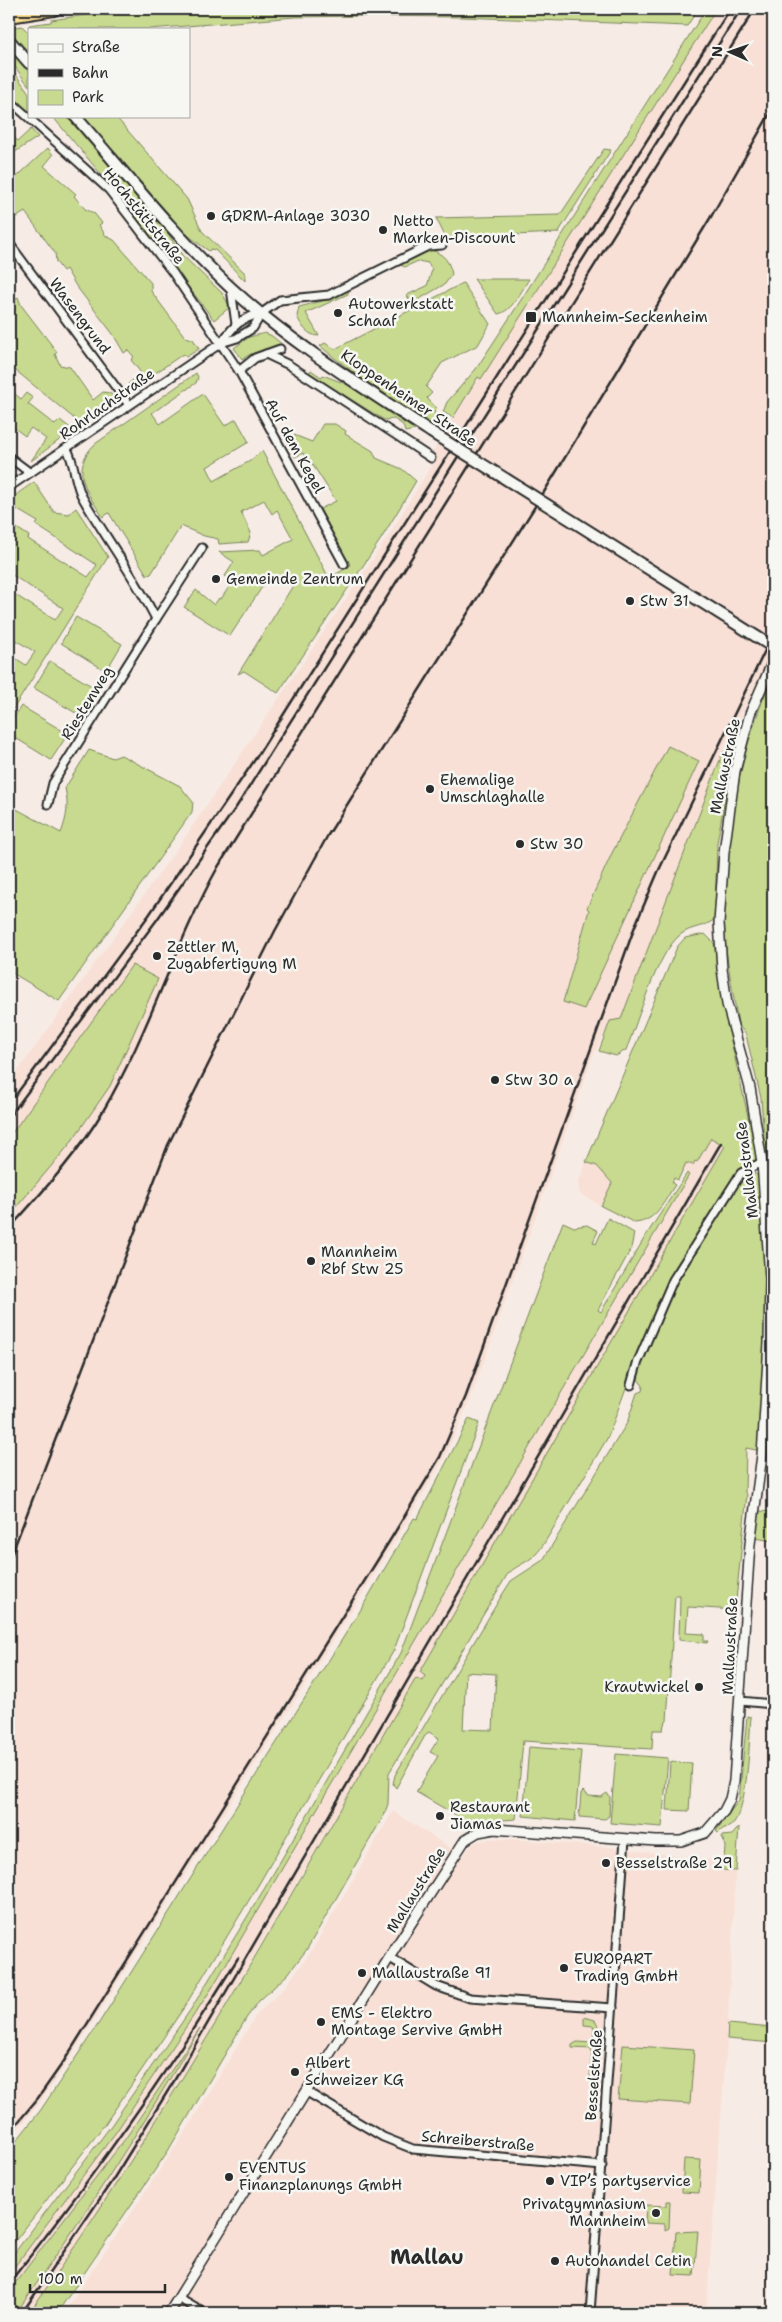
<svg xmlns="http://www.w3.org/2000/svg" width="782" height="2322" font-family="'Shantell Sans',sans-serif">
<rect width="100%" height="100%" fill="#f7ece5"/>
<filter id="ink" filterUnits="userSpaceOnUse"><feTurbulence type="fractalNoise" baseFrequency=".02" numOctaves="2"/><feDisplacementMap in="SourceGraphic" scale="10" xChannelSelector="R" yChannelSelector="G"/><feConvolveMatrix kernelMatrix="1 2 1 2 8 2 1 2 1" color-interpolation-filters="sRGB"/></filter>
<g filter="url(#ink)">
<g fill="#f8e0d6" fill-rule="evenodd">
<path d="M716,9H773V651L723,752L621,1019L610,1021L593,1056L471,1398L444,1459L397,1539L67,2063L41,2101L9,2140V1083L183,840L387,538L431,466L427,462L453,418L479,377L481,378ZM699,761L583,1009L563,1002L589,909L587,908L612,853Z"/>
<path d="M711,1137L726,1146L712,1171L420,1672L425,1676L422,1681L416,1678L196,2055L117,2184L29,2313H16L108,2178L191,2042L101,2172L9,2291V2274L92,2165L139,2099L212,1988L689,1176L682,1169L686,1163L689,1164L697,1162Z"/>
<path d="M586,1162L597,1166L612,1183L601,1206L580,1194L578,1184Z"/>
<path d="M393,1811L463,1856L473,1843L488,1839H510L607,1847L736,1863L727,2040L706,2313H64L187,2129L256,2015L285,1987L310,1953Z"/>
</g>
<g fill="#c7da8f" stroke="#79825d" fill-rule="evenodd">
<path d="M128,9H698L687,26L462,17L359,16L295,17L150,29H33L29,25L51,22V20Z"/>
<path d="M706,9H716L481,379L478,377L453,418L443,412L447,402L476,369L512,314Z"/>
<path d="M22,26L29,33V56L9,32V28Z"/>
<path d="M9,47L29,71V86L9,59Z"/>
<path d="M9,65L29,93V114L9,96Z"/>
<path d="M52,116H66L167,232L182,255L222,293L230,307L214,320L105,179Z"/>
<path d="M81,116H115L187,199L202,231L245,273V281L215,250L211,249L209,251C161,219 119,160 81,116Z"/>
<path d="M31,129L38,137L9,156V133L18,141Z"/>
<path d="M48,148L53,155L44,166L76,194L74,196L85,209L94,213L102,223L99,225L106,236L114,240L151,283V291L185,337L193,339L199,349L186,357L183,354L132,389L128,384L141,373L131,360L134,357L128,350L124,353L113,334L76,286L66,269L63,271L56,262L55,253L25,212L9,222V184Z"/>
<path d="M604,149L611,150L558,233L446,238L436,218L560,215Z"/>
<path d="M431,250C444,254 449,261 452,274L445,284L411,304L407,295L427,286L432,270L428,263L418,261L405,267L400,265Z"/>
<path d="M474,279H529C521,291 513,311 498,314Z"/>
<path d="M463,283L490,324L478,345L442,363L426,387L432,393L427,398L437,409L434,412L439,425L431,421L429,424C392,399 354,375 320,346L325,343L335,349Z"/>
<path d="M348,290V294L306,313L319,336C308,336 301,326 297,316L299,307L322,301Z"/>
<path d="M9,297L12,302L18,297L21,305L57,352L55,354L60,365L70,367L93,400L103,392L110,393L117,402L82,425L9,365Z"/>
<path d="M265,333L272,336L283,345L251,354L242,359L234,348L249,337Z"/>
<path d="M311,370L321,377L323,375L346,384L415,430L405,432L403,425L394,419L384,420L309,373Z"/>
<path d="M196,373L198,377L196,383L152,413L160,424L203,394L225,426L236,419L249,442L207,467L214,481L250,461L262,451L329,578L350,566L320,509L336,501L311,462L308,463L303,453L295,457L287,440L294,435L312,442L323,424H335L346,431L345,434L373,451L376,458L402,469L416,481L381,539L278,693L244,671L238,674L294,584L281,577L266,581L230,636L184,607L196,590L214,605L219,598L221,599L233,581L225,576L234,562L219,552L260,550L263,555L293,539L277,510L272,514L264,500L241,512L251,533L248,542L219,544L218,539L204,536L181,526L151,574L147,575L109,513L103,517C87,493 69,469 95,444Z"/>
<path d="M9,389L21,399L26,393L33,398L28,404L55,425L60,420L73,430L31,461L46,439L31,428L25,436L9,424Z"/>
<path d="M34,482L54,512L69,514L76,508L108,557L9,716V654L26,665L35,652L9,636V591L55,620L63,608L9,573V523L29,536L28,539L88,577L97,565L36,525L38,522L16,509L9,520C9,495 15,496 34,482Z"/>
<path d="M76,617L122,644L106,671L61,643Z"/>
<path d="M50,661L95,688L79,715L34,688Z"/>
<path d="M773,676V1257L761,1098L746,1035L738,1024C734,995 727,966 725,937C723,917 725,896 726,876C731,807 744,739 773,676Z"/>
<path d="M21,706L68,734L51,760L9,734V725Z"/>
<path d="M668,746L699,761L584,1009L563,1002L589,910L587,908L612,853Z"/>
<path d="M734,749L717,843L715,919C704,928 691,926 680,935C656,955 639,1019 626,1050L616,1056L599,1051L610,1021L621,1019L723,752Z"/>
<path d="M89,750L113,758L121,755L180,786L193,802L192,812L59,1001L9,971V805L61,833C67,817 69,805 65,788Z"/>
<path d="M705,934L714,943L727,1023L757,1156L755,1161L736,1174L666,1286L645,1336L608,1437L548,1537C543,1545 539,1553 530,1559C522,1565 514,1567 507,1575L389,1773L388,1804L384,1815L307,1949L288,1974L259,2001L247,2017L168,2151L57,2313H29C172,2110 292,1892 416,1678L422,1681L425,1676L420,1672L725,1146L711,1138L697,1162L695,1161L693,1165L686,1163L678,1180L674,1178L672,1183L675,1185C664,1201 657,1221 635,1223L601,1206L612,1183L597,1166L586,1162L677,947L685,938Z"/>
<path d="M132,965L158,979L110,1086L69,1145L9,1216V1131L12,1133Z"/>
<path d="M753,1172L760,1178L767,1287L766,1335L758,1448L756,1450L746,1448L745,1493L747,1494L735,1610L688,1607L686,1633L704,1634V1641H708L707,1643L679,1640L680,1595H675L667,1721L664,1724L663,1730H653L652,1749L523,1741L516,1819L480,1822L464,1820L416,1792L438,1756L430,1752L439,1738L429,1732L426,1734L396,1788L393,1784L395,1775L502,1595L511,1581L543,1560L627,1423L637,1393L642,1391L643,1386L638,1379V1372L675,1282L738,1183L744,1176ZM466,1672L496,1674L493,1730L463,1729Z"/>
<path d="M687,1173L689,1175L212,1988L116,2132L9,2274V2260L110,2127L191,2009L266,1886L401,1653L563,1222L574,1227L587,1225L598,1231L593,1242L596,1244L608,1218L634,1233L631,1249L598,1310L601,1312L645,1237Z"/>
<path d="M469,1419L479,1423L394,1650L260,1882L185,2006L105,2124L9,2249V2150L40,2111L99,2023L360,1611L414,1518L417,1519Z"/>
<path d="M758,1511L773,1512V1541L755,1538Z"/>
<path d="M747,1716L751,1717C749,1737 749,1829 724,1828L718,1833L716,1831L739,1800Z"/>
<path d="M529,1747L581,1751L575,1821L523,1816Z"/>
<path d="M616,1754L668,1758L662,1827L610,1823Z"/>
<path d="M670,1762L692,1763L689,1811L667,1810Z"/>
<path d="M583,1791L589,1796L601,1797L607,1793L610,1797L609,1816L605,1819L579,1817L581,1793Z"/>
<path d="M739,1827L736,1871L723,1870L725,1847L722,1836L732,1835Z"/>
<path d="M584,2017L595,2020L601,2030L597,2078L590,2077L592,2049L572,2048V2045L577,2042L593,2043L594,2026L584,2025Z"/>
<path d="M728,2024L773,2028V2043L727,2039Z"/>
<path d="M200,2028C143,2126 81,2221 16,2313H9V2291L125,2139Z"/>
<path d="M623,2045L694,2050L690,2104L618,2099Z"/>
<path d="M684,2159L701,2160L699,2193L682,2192Z"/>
<path d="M667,2201H670L669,2228L665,2230V2224L645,2223L646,2205L667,2206Z"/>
<path d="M698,2231L694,2276L673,2275L676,2232Z"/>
</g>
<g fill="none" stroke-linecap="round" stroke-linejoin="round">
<g stroke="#2b2b2b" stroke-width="11">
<g id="minor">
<path d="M9,100L109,190L173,273L239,371L344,564"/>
<path d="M9,243L129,405"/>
<path d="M231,289L236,324"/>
<path d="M222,342C235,324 240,319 262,313"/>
<path d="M266,354L280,349"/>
<path d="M239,371L255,358L266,354L289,365L431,458"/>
<path d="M9,457L29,472"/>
<path d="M9,487L221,343L237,338L253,328L262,313L280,300L329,295L428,246L442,245"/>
<path d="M156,619L202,548"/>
<path d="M48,804L53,783L156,619C135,577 107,540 84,500C74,485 76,465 67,449"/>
<path d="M631,1385L637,1364L673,1280L741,1173L762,1162"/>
<path d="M740,1701L773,1704"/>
<path d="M390,1958L436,1986L470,1998L613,2008"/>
<path d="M307,2092L383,2137L413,2149L602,2166"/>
<path d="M178,2298L204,2313"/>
<path d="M590,2313L625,1839"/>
</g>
</g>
<g stroke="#2b2b2b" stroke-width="12">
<path id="tertiary" d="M169,2313L399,1942L465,1840L478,1832L494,1829L656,1841H681L705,1833L724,1811L730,1799L734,1781L750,1544L762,1455L769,1343L770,1278L762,1162L750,1088L727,1004L722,969L719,923L724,852L735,771L750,714L773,661"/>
</g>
<g stroke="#2b2b2b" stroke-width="14">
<g id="secondary">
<path d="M9,40L29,63"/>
<path d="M75,116C126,174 174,235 231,288C291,343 363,387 431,432"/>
</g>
</g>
<g stroke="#2b2b2b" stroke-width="16">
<path id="motorway" d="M9,16L54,9"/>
</g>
<use href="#minor" stroke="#f6f6f2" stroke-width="7"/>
<use href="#tertiary" stroke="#f6f6f2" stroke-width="9"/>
<use href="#secondary" stroke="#f6f6f2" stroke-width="10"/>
<use href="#motorway" stroke="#fadf96" stroke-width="12"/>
<g stroke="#2b2b2b" stroke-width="2.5">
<path d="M15,1096L149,915L256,758L730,9"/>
<path d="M9,1117L156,921L237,806L741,9"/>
<path d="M9,1229C42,1192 77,1155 103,1111C149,1033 174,946 218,867L755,9"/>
<path d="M9,1561L168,1145L275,931L328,835L541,497L712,215L773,108"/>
<path d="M9,2133L38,2098L64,2061L392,1537L440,1457L466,1396L635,926L658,872L773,634"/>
<path d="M9,2283C92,2179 168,2072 238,1958"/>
<path d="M22,2313L112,2181L174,2081L721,1143"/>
</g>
<g stroke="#2b2b2b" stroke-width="14" stroke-linecap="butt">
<path id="secondary-bridge" d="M431,432L773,647"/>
</g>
<use href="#secondary-bridge" stroke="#f6f6f2" stroke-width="10"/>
</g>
</g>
<g fill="#2b2b2b" stroke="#f6f6f2" stroke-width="2">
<circle cx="211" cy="216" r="5"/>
<circle cx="383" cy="230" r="5"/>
<circle cx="338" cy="313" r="5"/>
<rect x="525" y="311" width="12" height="12" rx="2.5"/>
<circle cx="216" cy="579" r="5"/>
<circle cx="630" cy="601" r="5"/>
<circle cx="430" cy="789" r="5"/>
<circle cx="520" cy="844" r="5"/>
<circle cx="157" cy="956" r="5"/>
<circle cx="495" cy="1080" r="5"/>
<circle cx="311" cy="1261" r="5"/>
<circle cx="699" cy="1687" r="5"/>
<circle cx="440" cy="1816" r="5"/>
<circle cx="606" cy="1863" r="5"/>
<circle cx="564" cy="1968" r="5"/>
<circle cx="362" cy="1973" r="5"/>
<circle cx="321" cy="2022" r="5"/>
<circle cx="295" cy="2072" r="5"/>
<circle cx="229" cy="2177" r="5"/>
<circle cx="550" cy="2181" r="5"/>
<circle cx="656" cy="2213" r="5"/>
<circle cx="555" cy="2261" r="5"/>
</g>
<g text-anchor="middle" stroke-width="5" stroke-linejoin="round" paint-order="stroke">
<g font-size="15" fill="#2b2b2b" stroke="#f6f6f2">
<text transform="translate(144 216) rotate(51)" y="5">Hochstättstraße</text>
<text transform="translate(80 316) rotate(53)" y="5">Wasengrund</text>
<text transform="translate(409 398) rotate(34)" y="5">Kloppenheimer Straße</text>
<text transform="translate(107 404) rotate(-35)" y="5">Rohrlachstraße</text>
<text transform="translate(295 446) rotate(61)" y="5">Auf dem Kegel</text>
<text transform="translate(87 703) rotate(-58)" y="5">Riestenweg</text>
<text transform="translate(725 766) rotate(-78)" y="5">Mallaustraße</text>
<text transform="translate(747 1170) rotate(-97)" y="5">Mallaustraße</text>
<text transform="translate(730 1646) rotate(-87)" y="5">Mallaustraße</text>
<text transform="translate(416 1890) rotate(-58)" y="5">Mallaustraße</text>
<text transform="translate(594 2075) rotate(-86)" y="5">Besselstraße</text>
<text transform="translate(478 2141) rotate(5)" y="5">Schreiberstraße</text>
</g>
<g font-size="15" fill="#2b2b2b" stroke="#f6f6f2" text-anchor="start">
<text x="221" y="221">GDRM-Anlage 3030</text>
<text x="393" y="226">Netto<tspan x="393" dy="17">Marken-Discount</tspan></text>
<text x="348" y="309">Autowerkstatt<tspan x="348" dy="17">Schaaf</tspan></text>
<text x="542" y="322">Mannheim-Seckenheim</text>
<text x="226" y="584">Gemeinde Zentrum</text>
<text x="640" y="606">Stw 31</text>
<text x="440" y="785">Ehemalige<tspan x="440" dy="17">Umschlaghalle</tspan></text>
<text x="530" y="849">Stw 30</text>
<text x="167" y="952">Zettler M,<tspan x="167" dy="17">Zugabfertigung M</tspan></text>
<text x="505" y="1085">Stw 30 a</text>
<text x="321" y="1257">Mannheim<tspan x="321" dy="17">Rbf Stw 25</tspan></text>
<text x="689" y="1692" text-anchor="end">Krautwickel</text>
<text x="450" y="1812">Restaurant<tspan x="450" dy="17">Jiamas</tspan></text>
<text x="616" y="1868">Besselstraße 29</text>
<text x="574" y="1964">EUROPART<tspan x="574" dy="17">Trading GmbH</tspan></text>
<text x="372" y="1978">Mallaustraße 91</text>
<text x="331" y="2018">EMS - Elektro<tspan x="331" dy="17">Montage Servive GmbH</tspan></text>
<text x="305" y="2068">Albert<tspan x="305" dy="17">Schweizer KG</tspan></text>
<text x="239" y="2173">EVENTUS<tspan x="239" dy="17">Finanzplanungs GmbH</tspan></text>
<text x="560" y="2186">VIP’s partyservice</text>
<text x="646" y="2209" text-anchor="end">Privatgymnasium<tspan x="646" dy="17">Mannheim</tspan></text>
<text x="565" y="2266">Autohandel Cetin</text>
</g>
<g font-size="20" font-weight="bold" fill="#2b2b2b" stroke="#f6f6f2">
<text x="427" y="2264">Mallau</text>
</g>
</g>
<rect width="782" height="2322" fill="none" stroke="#f6f6f2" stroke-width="30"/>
<rect x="15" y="15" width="752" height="2292" fill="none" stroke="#2b2b2b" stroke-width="2" filter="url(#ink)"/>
<rect x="28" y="28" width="162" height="90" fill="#f6f6f2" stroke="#a5a5a2"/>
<rect x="38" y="44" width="25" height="8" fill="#f6f6f2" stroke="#a5a5a2"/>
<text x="72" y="52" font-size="15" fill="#2b2b2b">Straße</text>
<rect x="38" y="69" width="25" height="8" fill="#2b2b2b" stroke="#a5a5a2"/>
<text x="72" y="78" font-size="15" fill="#2b2b2b">Bahn</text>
<rect x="38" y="90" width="25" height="15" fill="#c7da8f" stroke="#a5a5a2"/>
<text x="72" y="102" font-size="15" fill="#2b2b2b">Park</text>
<g transform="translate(730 52) rotate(272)" stroke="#f6f6f2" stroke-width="4" paint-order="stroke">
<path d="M0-4L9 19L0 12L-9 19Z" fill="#2b2b2b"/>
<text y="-8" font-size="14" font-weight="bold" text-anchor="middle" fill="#2b2b2b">N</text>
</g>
<path d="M30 2284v8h135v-8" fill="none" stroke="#2b2b2b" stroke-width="2.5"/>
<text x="38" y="2284" font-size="15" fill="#2b2b2b" stroke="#f6f6f2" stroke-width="4" paint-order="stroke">100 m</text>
</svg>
